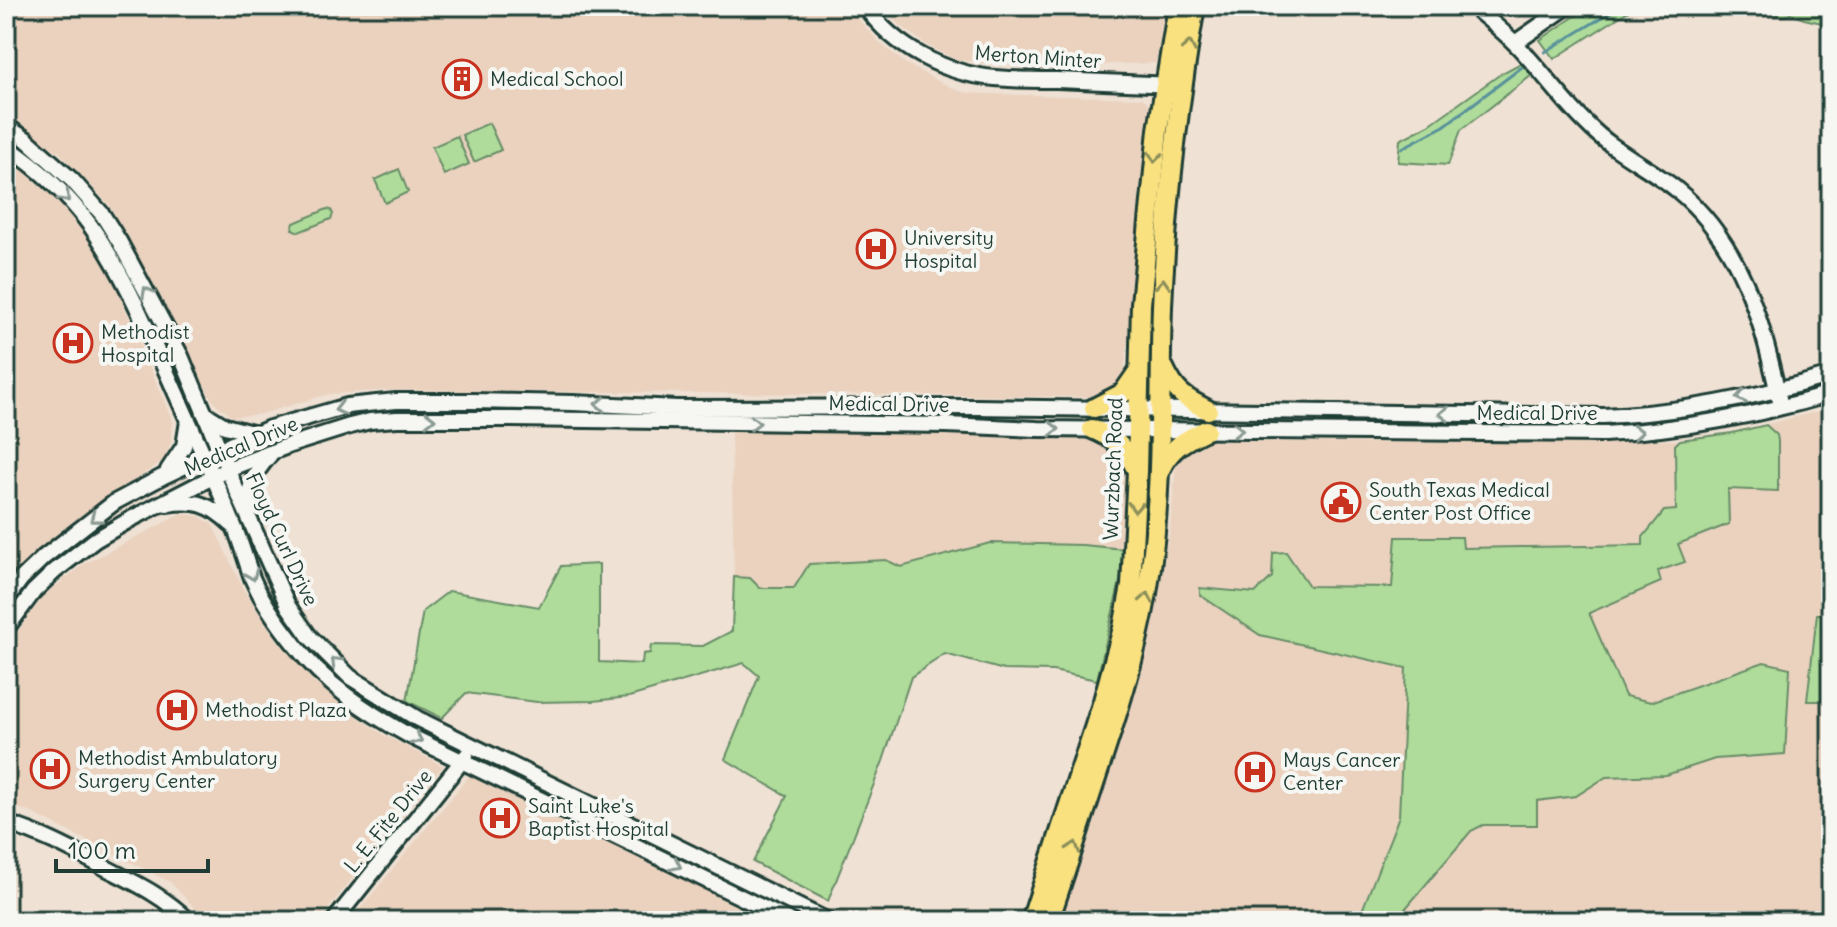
<svg xmlns="http://www.w3.org/2000/svg" width="1837" height="927" font-family="Delius,sans-serif">
<rect width="100%" height="100%" fill="#efe1d4"/>
<filter id="ink" filterUnits="userSpaceOnUse"><feTurbulence type="fractalNoise" baseFrequency=".0125" numOctaves="2"/><feDisplacementMap in="SourceGraphic" scale="16" xChannelSelector="R" yChannelSelector="G"/><feConvolveMatrix kernelMatrix="1 2 1 2 8 2 1 2 1" color-interpolation-filters="sRGB"/></filter>
<g filter="url(#ink)">
<g fill="#ead2bf">
<path d="M6,6H850L857,18L880,43L905,63L938,81L962,92L986,94L1142,98L1152,106V124L1124,373L1111,389L1093,397L392,390L329,394L261,414L232,417L212,400L110,206L59,152L6,119Z"/>
<path d="M883,6H1167L1156,63L1051,66L985,63L957,60L928,46L897,23Z"/>
<path d="M6,162L21,170L51,195L83,228L108,267L172,420L171,443L164,460L81,518L18,571L6,587Z"/>
<path d="M1831,408V921H1062L1155,611L1170,529L1176,465L1188,450L1208,441L1432,443L1680,440L1732,433Z"/>
<path d="M731,428L988,433L1105,441L1130,470L1124,549L1083,545L990,543L913,564L794,588H760L750,578L734,577Z"/>
<path d="M181,514L199,516L212,524L244,590L278,641L315,683L362,720L384,735L443,766L318,921H207L170,882L32,813L6,804V650L12,639L45,594L84,564Z"/>
<path d="M474,770L764,921H350Z"/>
</g>
<g fill="#afdc9a" stroke="#678c67" stroke-width="2">
<path d="M1586,6H1636L1554,59L1540,40L1578,14Z"/>
<path d="M1724,6H1831V25L1804,19L1791,14L1784,16Z"/>
<path d="M1521,63L1532,75L1461,130L1448,165L1398,162L1400,140L1429,125L1502,73Z"/>
<path d="M489,123L501,150L474,162L462,135Z"/>
<path d="M457,136L469,164L444,175L432,147Z"/>
<path d="M399,169L408,192L385,203L375,180Z"/>
<path d="M327,209L331,210L333,214L331,219L299,232L292,229L294,223Z"/>
<path d="M1766,425L1777,435L1778,441V491L1728,489L1729,524L1678,544L1685,562L1658,571L1661,582L1589,613L1625,696L1651,702L1764,662L1790,668L1785,754L1715,759L1666,775L1606,777L1576,796L1537,801V825H1483L1471,831L1395,921H1358L1399,816L1406,668L1260,635L1200,595V588L1255,593L1272,577L1273,553L1286,552L1309,586L1392,587L1396,537H1462L1463,548L1643,545V537L1664,511L1676,510L1675,445L1680,440L1732,433Z"/>
<path d="M990,543L1083,545L1124,549L1120,581L1097,680L1053,671L1004,670L945,654L911,677L883,761L828,901L753,862L787,796L725,759L759,676L744,663L629,697L593,701L537,702L466,693L442,718L407,701L423,611L449,591L539,607L561,566L599,564V662L642,664L643,654L650,653L651,645L703,646L732,631L734,577L750,578L760,588H794L809,564L886,560L901,567Z"/>
<path d="M1817,614H1831V701H1807Z"/>
</g>
<g fill="none" stroke-linecap="round" stroke-linejoin="round">
<g stroke="#59929b" stroke-width="3">
<path d="M1545,52L1621,6"/>
<path d="M1402,148L1444,126L1522,67"/>
</g>
<g stroke="#1f3d34" stroke-width="20">
<g id="minor">
<path d="M865,6C894,48 946,74 995,78C1016,80 1036,80 1057,80C1096,82 1135,83 1173,85"/>
<path d="M1472,6C1491,21 1510,37 1526,55C1547,78 1565,103 1587,124C1613,151 1647,166 1676,189C1742,243 1761,318 1779,398"/>
<path d="M1515,43L1568,6"/>
<path d="M6,126L26,139L72,180L102,214L119,241L181,356L233,482L288,606L309,636L350,677L418,719L828,921"/>
<path d="M6,146C37,167 68,195 90,225C124,273 147,329 171,382C192,430 215,478 234,526C241,543 246,561 252,578C262,601 279,625 295,645C325,684 365,711 408,735L790,921"/>
<path d="M204,413L225,426L256,434"/>
<path d="M168,470L184,446L188,421"/>
<path d="M166,504C196,500 209,503 231,524"/>
<path d="M249,512C248,485 252,475 270,455"/>
<path d="M6,599L21,579L44,557L115,502L162,477L230,445L270,428L347,406L396,401H473L573,403L677,408L977,407L1603,416C1680,413 1758,397 1831,375"/>
<path d="M6,629L34,591L55,571L95,540L131,519L228,469L290,445L350,426L370,421L397,419H512L946,425L1037,429L1604,434C1678,430 1760,415 1831,394"/>
<path d="M6,823C39,833 68,848 98,864C131,881 163,895 189,921"/>
<path d="M334,921L466,756"/>
</g>
</g>
<g stroke="#1f3d34" stroke-width="24">
<g id="major">
<path d="M1164,368C1175,392 1184,398 1208,410"/>
<path d="M1094,408L1123,393L1139,370"/>
<path d="M1092,429C1114,438 1126,448 1136,469"/>
<path d="M1160,470C1170,448 1185,440 1206,430"/>
<path d="M1031,921L1103,701L1123,628L1131,586L1137,471L1141,304L1158,130L1178,6"/>
<path d="M1049,921C1066,869 1083,817 1100,766C1122,700 1142,635 1151,567C1163,480 1159,393 1162,307C1166,205 1178,106 1195,6"/>
</g>
</g>
<use href="#minor" stroke="#f6f6f2" stroke-width="14"/>
<use href="#major" stroke="#fae180" stroke-width="18"/>
</g>
<defs><path id="oneway-chevron" d="M-2-3.5L2.5 0L-2 3.5" fill="none" stroke-width="1.6" stroke-linecap="round" stroke-linejoin="round" transform="scale(2)"/></defs>
<g stroke="#8c8f5a">
<use href="#oneway-chevron" transform="translate(1189 46) rotate(-80)"/>
<use href="#oneway-chevron" transform="translate(1155 157) rotate(96)"/>
<use href="#oneway-chevron" transform="translate(1163 284) rotate(-87)"/>
<use href="#oneway-chevron" transform="translate(1135 507) rotate(93)"/>
<use href="#oneway-chevron" transform="translate(1147 598) rotate(-80)"/>
<use href="#oneway-chevron" transform="translate(1074 847) rotate(-72)"/>
</g>
<g stroke="#8a9a93">
<use href="#oneway-chevron" transform="translate(65 197) rotate(47)"/>
<use href="#oneway-chevron" transform="translate(147 292) rotate(-118)"/>
<use href="#oneway-chevron" transform="translate(1741 397) rotate(168)"/>
<use href="#oneway-chevron" transform="translate(600 404) rotate(-177)"/>
<use href="#oneway-chevron" transform="translate(340 409) rotate(166)"/>
<use href="#oneway-chevron" transform="translate(1444 414) rotate(-179)"/>
<use href="#oneway-chevron" transform="translate(430 419)"/>
<use href="#oneway-chevron" transform="translate(755 423) rotate(1)"/>
<use href="#oneway-chevron" transform="translate(1054 429)"/>
<use href="#oneway-chevron" transform="translate(1238 430)"/>
<use href="#oneway-chevron" transform="translate(1638 432) rotate(-5)"/>
<use href="#oneway-chevron" transform="translate(95 518) rotate(142)"/>
<use href="#oneway-chevron" transform="translate(252 575) rotate(68)"/>
<use href="#oneway-chevron" transform="translate(336 662) rotate(-136)"/>
<use href="#oneway-chevron" transform="translate(417 739) rotate(26)"/>
<use href="#oneway-chevron" transform="translate(676 865) rotate(26)"/>
</g>
</g>
<defs>
<g id="building-ring" transform="scale(2)"><circle r="9.5" fill="#f6f6f2" stroke="#c8321e" stroke-width="1.5"/><path d="M-4-6H4V6H1V3H-1V6H-4ZM-2.5-4.3h1.7v1.8h-1.7ZM.8-4.3h1.7v1.8H.8ZM-2.5-1h1.7V.8h-1.7ZM.8-1h1.7V.8H.8Z" fill="#c8321e"/></g>
<g id="hospital-ring" transform="scale(2)"><circle r="9.5" fill="#f6f6f2" stroke="#c8321e" stroke-width="1.5"/><path d="M-5-5h3v3.5h4V-5h3V5h-3V1.5h-4V5h-3Z" fill="#c8321e"/></g>
<g id="civic-ring" transform="scale(2)"><circle r="9.5" fill="#f6f6f2" stroke="#c8321e" stroke-width="1.5"/><path d="M-.6-6.5H3V-4.5H.6V-3L4-1V1h2V6H-6V1h2V-1L-.6-3ZM-1.2 2.5V6h2.4V2.5Z" fill="#c8321e"/></g>
</defs>
<g fill-rule="evenodd">
<use href="#building-ring" x="462" y="79"/>
<use href="#hospital-ring" x="876" y="249"/>
<use href="#hospital-ring" x="73" y="343"/>
<use href="#civic-ring" x="1341" y="502"/>
<use href="#hospital-ring" x="177" y="710"/>
<use href="#hospital-ring" x="50" y="769"/>
<use href="#hospital-ring" x="1255" y="772"/>
<use href="#hospital-ring" x="500" y="818"/>
</g>
<g text-anchor="middle" stroke-width="8" stroke-linejoin="round" paint-order="stroke">
<g font-size="20" fill="#1f3d34" stroke="#f6f6f2">
<text transform="translate(1038 57) rotate(4)" y="7">Merton Minter</text>
<text transform="translate(889 404) rotate(1)" y="7">Medical Drive</text>
<text x="1537" y="420">Medical Drive</text>
<text transform="translate(241 446) rotate(-23)" y="7">Medical Drive</text>
<text transform="translate(1113 469) rotate(-88)" y="7">Wurzbach Road</text>
<text transform="translate(282 539) rotate(65)" y="7">Floyd Curl Drive</text>
<text transform="translate(388 821) rotate(-51)" y="7">L. E. Fite Drive</text>
</g>
<g font-size="20" fill="#1f3d34" stroke="#f6f6f2" text-anchor="start">
<text x="490" y="86">Medical School</text>
<text x="904" y="245">University<tspan x="904" dy="23">Hospital</tspan></text>
<text x="101" y="339">Methodist<tspan x="101" dy="23">Hospital</tspan></text>
<text x="1369" y="497">South Texas Medical<tspan x="1369" dy="23">Center Post Office</tspan></text>
<text x="205" y="717">Methodist Plaza</text>
<text x="78" y="765">Methodist Ambulatory<tspan x="78" dy="23">Surgery Center</tspan></text>
<text x="1283" y="767">Mays Cancer<tspan x="1283" dy="23">Center</tspan></text>
<text x="528" y="813">Saint Luke's<tspan x="528" dy="23">Baptist Hospital</tspan></text>
</g>
</g>
<rect width="1837" height="927" fill="none" stroke="#f6f6f2" stroke-width="32"/>
<rect x="16" y="16" width="1805" height="895" fill="none" stroke="#1f3d34" stroke-width="3" filter="url(#ink)"/>
<path d="M56 859v12h152v-12" fill="none" stroke="#1f3d34" stroke-width="4"/>
<text x="68" y="859" font-size="24" fill="#1f3d34" stroke="#f6f6f2" stroke-width="6" paint-order="stroke">100 m</text>
</svg>
